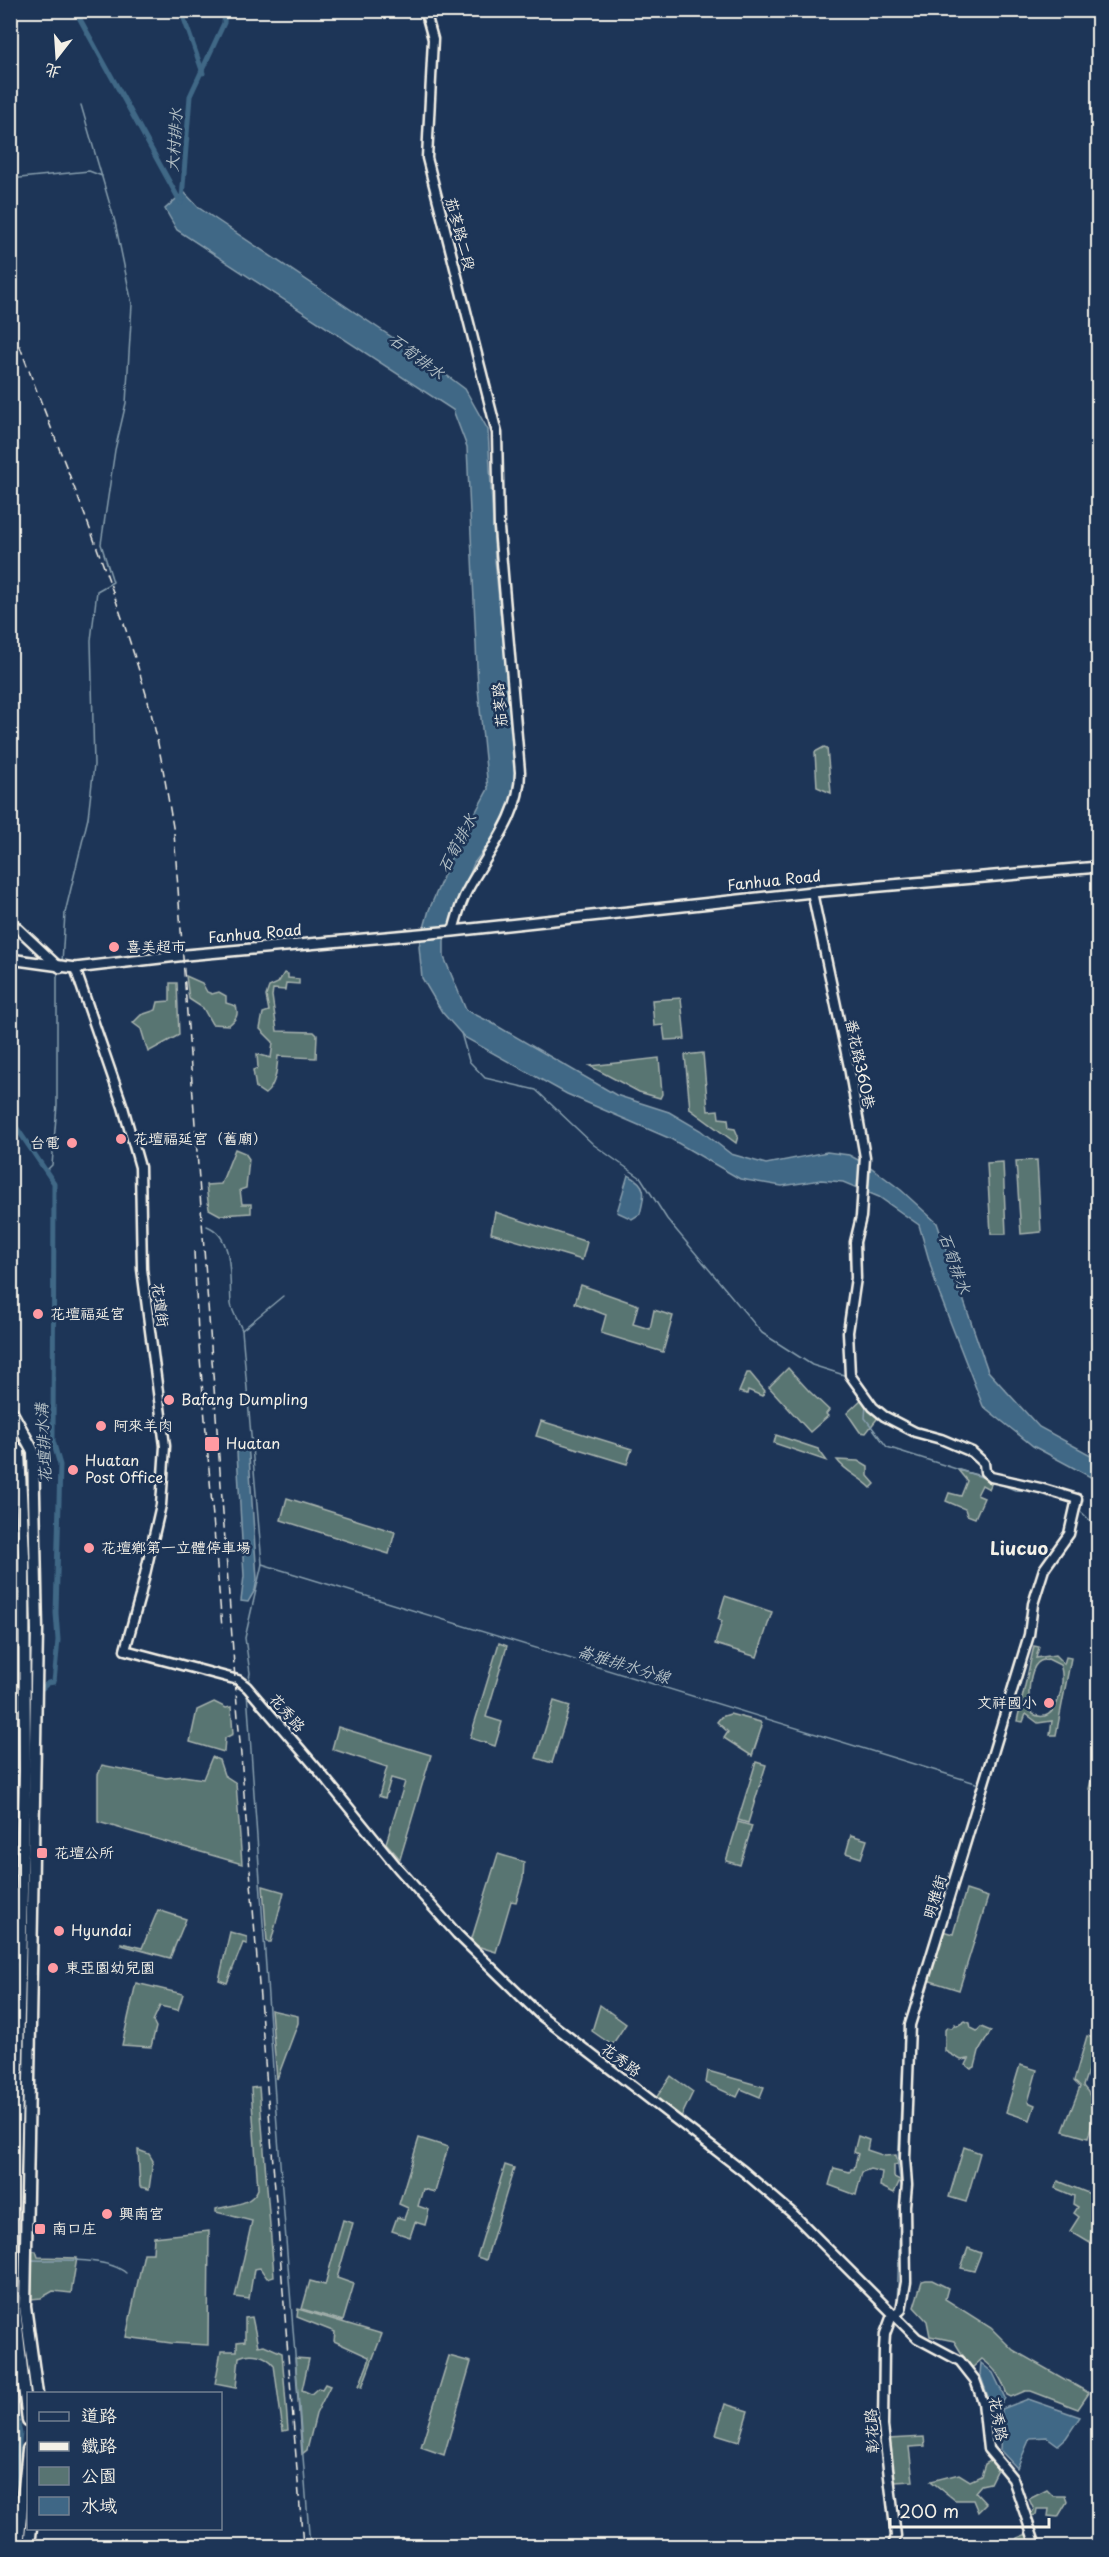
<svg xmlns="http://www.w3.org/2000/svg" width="1109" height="2557" font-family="'Playpen Sans','LXGW WenKai TC',sans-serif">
<rect width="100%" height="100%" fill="#1d3557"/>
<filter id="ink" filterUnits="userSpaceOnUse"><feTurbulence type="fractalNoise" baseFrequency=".0167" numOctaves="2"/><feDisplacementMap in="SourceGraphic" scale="12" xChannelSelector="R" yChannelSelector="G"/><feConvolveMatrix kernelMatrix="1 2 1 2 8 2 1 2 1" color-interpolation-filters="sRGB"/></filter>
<g filter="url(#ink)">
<g fill="#587472" stroke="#a6b2ad" stroke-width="1.5" fill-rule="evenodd">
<path d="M824,747L827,748L831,793L817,787L815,752Z"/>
<path d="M284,973L288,974V978L299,979V984L286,983L285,990L273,989L272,996L277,1031L314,1032L317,1035L316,1058L278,1056C277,1068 276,1086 265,1094L256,1088L253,1070L258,1068L257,1054L271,1058L273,1042L260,1029L263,1013L269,1011L266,996L269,987L278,983Z"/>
<path d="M186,976L202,983L207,992L212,994L219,992L226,996V1003L236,1006C239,1015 236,1019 229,1025L212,1024L203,1008L189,999Z"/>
<path d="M170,983H177L179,1035L148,1052L141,1029L133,1023L141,1015L156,1010L158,1002L170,1001Z"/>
<path d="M681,998L685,1039L665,1040L663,1025L654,1026L652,1000Z"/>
<path d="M703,1053L708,1111L718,1110L719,1118L728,1119L729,1128L735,1129L738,1136L736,1143L690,1109L685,1055Z"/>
<path d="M659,1058L662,1094L660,1098L639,1092L590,1066Z"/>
<path d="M235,1149L245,1153L249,1159L246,1188L240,1190L242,1204H251V1213L220,1215L209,1209L206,1185L221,1184Z"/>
<path d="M1037,1160L1041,1232L1021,1234L1016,1161Z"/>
<path d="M1003,1162L1006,1234H991L987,1163Z"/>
<path d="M495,1212L587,1242L582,1260L491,1233Z"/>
<path d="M581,1285L638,1305L633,1324L650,1329L654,1310L673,1316L663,1352L601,1333L606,1315L575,1303Z"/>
<path d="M788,1368L809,1391L829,1410L826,1414L828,1416L810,1432L769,1387Z"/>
<path d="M747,1373H750L765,1391L762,1396L748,1390L747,1394L739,1392Z"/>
<path d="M863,1398L880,1415L866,1433L860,1432L847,1413Z"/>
<path d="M541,1421L632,1449L627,1464L536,1436Z"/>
<path d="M776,1435L818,1449L827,1461L774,1443Z"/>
<path d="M837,1460L858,1461L868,1467V1476L875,1484L871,1488C860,1477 846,1472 837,1460Z"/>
<path d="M958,1470L981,1476L992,1482L989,1489L982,1485L977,1495L984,1498L975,1518L967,1515L965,1509L946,1501L949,1493L961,1496L967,1481Z"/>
<path d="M287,1498L395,1532L389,1554L281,1520Z"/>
<path d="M725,1596L772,1612L757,1657L715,1644L722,1621L718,1619Z"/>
<path d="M499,1643L507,1646L486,1717L502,1722L495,1746L470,1738Z"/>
<path d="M1034,1646L1039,1647L1036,1658L1055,1655L1064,1664L1066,1657L1071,1658L1056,1735H1050L1052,1721L1038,1723L1026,1714L1023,1722L1017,1721ZM1048,1659L1060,1665C1067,1680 1057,1728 1033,1714C1026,1705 1029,1676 1035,1666C1038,1661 1042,1660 1048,1659Z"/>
<path d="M554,1701L570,1706L552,1763L536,1758Z"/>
<path d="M214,1702L226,1708L231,1707L233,1734L225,1738L224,1752L190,1742L197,1710Z"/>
<path d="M730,1714L760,1722L762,1726L752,1756L724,1738L728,1732L717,1722L721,1717Z"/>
<path d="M338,1727L431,1755L400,1859L386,1843L405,1782L391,1778L385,1798L379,1796L387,1767L332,1749Z"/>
<path d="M1097,1755H1098L1096,1790L1089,1789Z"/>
<path d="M212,1757L219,1760L224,1775L236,1783L242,1864L98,1822V1775L102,1765L166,1778L183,1776L203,1779Z"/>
<path d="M756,1762L766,1765L748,1823L738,1820Z"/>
<path d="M738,1822L752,1826L740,1865L726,1861Z"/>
<path d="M851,1835L867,1840L861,1858L846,1853Z"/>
<path d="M498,1854L524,1862L523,1878L516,1902L511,1901L496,1952L477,1946L471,1941Z"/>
<path d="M263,1886L284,1892L271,1942H267Z"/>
<path d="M966,1890L988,1897L959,1990L924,1979L939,1930L953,1934Z"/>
<path d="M158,1910L186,1919L170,1958L121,1945V1943L142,1948Z"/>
<path d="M230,1932L247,1937V1944L243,1943L227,1983L219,1980Z"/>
<path d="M136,1983L183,1994L178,2010L160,2006L153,2021L156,2027L151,2047L122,2045Z"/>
<path d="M600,2005L626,2024L612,2045L592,2031Z"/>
<path d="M271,2010L298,2016V2023L277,2079Z"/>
<path d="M965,2021L970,2023L971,2028L977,2031L981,2027L991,2031L979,2051L975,2067L971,2069L966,2065L969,2059L961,2060L945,2051V2030L947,2027L952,2028L955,2024L957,2026Z"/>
<path d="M1087,2036L1098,2039L1083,2086C1098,2101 1094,2120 1088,2138L1063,2131L1080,2087L1074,2081Z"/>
<path d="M1020,2065L1037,2070L1028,2102L1035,2105L1030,2120L1006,2112Z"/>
<path d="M708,2071L764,2087L760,2097L741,2089L737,2097L706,2083Z"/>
<path d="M671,2076L693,2092L681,2117L656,2098Z"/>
<path d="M259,2087L274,2276L267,2278L260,2268L254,2269L249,2299L235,2297L252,2221L216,2212V2209C231,2205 252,2205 258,2189L251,2088Z"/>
<path d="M858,2136L869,2140L867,2150L885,2156L896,2155L898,2164L894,2165V2177L900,2180L894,2193L880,2186L882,2172L870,2169L862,2172L856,2195L829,2185L834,2168L850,2172L851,2169H854L858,2154L854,2152Z"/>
<path d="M419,2138L448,2147L435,2192L423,2189L418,2206L429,2210L425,2225L415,2222L410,2237L392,2231L397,2217L404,2219L408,2208L399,2204Z"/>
<path d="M964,2147L980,2153L966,2202L949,2197Z"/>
<path d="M138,2150L149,2154L153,2161L149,2189L140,2187Z"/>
<path d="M505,2165L514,2168L486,2260L477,2257Z"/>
<path d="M1058,2181L1098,2197L1090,2243L1070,2231L1079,2217L1074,2213L1078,2207L1073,2204L1074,2196L1055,2188Z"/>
<path d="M343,2220L353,2223L337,2278L354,2284L343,2321L302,2309L310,2281L325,2285Z"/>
<path d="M209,2231L208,2345L171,2343L126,2337L144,2253H153L154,2237Z"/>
<path d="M968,2248L981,2253L974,2271L961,2268Z"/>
<path d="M29,2251H36L38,2257L77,2258L71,2293L53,2291L41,2298L31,2299Z"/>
<path d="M926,2280H932L948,2288L945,2299L991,2328L1013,2350L1089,2393L1078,2409L1031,2391H1025L1011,2397L1007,2395C1002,2379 996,2369 982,2359L973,2367H970L954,2341L930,2336L927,2321L914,2307L922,2281Z"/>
<path d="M298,2309L382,2334L362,2387L359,2386L369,2361V2357L334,2341L335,2332L297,2317Z"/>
<path d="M252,2317L258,2346L264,2345L282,2353L288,2430L283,2431L274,2365C266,2355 251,2351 239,2357L236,2388L215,2384L221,2351H237V2342L245,2341V2318Z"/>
<path d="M449,2356L471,2362L444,2455L421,2447Z"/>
<path d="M295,2358L309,2359L302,2390L311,2394L318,2388L322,2389L325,2384L330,2386L316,2414L307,2450L302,2454Z"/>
<path d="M725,2404L748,2411L739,2441L716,2434Z"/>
<path d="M924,2437L925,2446L909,2447L913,2481L894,2482L888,2439Z"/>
<path d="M990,2461L999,2465L990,2483L981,2485L975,2492L986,2504L978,2512L973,2500H955L931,2481L959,2474L970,2481L981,2476L985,2464Z"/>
<path d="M1047,2490L1053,2496H1065L1067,2502L1058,2517L1048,2516L1049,2509H1037L1036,2515L1029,2516L1034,2510L1029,2499Z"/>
<path d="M1027,2534L1032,2546H1011L1017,2538Z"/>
</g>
<g fill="#3f6786" stroke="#879ead" stroke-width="1.5">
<path d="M184,192L199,208L429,362L465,389L488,430L495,560L518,790L492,839L474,863L444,941V957L466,1010L492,1023L616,1095L669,1112L700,1130L731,1154L766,1164L827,1152L849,1155L869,1166L901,1190L937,1223L988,1371L1039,1427L1098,1459V1481L1033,1446L983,1406L937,1288L919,1225L879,1197L843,1182L821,1180L782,1186L740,1179L671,1139L567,1094L464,1037L442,1012L422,978L419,946L429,910L451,858L488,789L478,688L467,447L453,410L177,230L165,209Z"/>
<path d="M628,1175C648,1185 645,1194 640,1214L632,1219L617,1212Z"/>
<path d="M244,1447H248L249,1456L257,1579L255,1590L248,1602L241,1601L244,1576L237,1452Z"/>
<path d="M981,2363L993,2373L1005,2398L1001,2405L988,2397L980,2374Z"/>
<path d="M1028,2399L1080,2417L1066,2438L1058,2445L1047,2437L1030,2438L1017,2468L1000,2450L1002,2409Z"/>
</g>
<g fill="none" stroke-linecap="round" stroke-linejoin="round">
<g stroke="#879ead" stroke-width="1.5">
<path d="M10,179L89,171L102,176"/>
<path d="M823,962L854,1119"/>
<path d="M62,963L65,913L88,818L94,765L91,640L97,591L113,582L101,544L115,450L126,403L132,304L115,222L81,105"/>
<path d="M461,1033L469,1061L485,1078L536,1090L594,1145L641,1178L667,1219L762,1333L812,1365L847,1376"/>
<path d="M47,1170L52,1165L57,1105V977L59,971"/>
<path d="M207,1226C235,1237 229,1279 231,1304C232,1312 239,1322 242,1330"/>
<path d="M866,1404L865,1418L887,1447L988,1479"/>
<path d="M998,1483L1015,1490L1034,1491"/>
<path d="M1059,1498L1071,1503"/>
<path d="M1079,1510L1098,1528"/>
<path d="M262,1564L979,1784L905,2023L898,2166L901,2186L897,2308"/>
<path d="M248,1684L250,1673L245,1638L262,1564L242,1330L283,1296"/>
<path d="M247,1692L276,2112L310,2546"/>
<path d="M1098,1784L1096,1795L1098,1803"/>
<path d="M30,2260C56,2261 107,2256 126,2273"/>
<path d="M10,2474L15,2475"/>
</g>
<g stroke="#3f6786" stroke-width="5">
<path d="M75,10L181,203"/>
<path d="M181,10L203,73"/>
<path d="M182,199L190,96L224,23L225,10"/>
<path d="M10,1118L54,1183L53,1441L60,1465L56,1613L58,1640L54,1682L48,1683L36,1694"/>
<path d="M10,1723L23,1707"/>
<path d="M10,2382L20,2434L10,2517"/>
</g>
<g stroke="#f4f1e8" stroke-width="13">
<g id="tertiary">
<path d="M425,10L433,39L427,158L497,433L499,528L520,772C520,818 487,852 467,891C460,903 457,918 453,931"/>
<path d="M812,892L849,1067L865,1157L861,1217L855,1242L856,1278L848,1332L850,1375L873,1407L884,1416L915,1432L941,1439L972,1452L984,1463L985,1472L991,1477L1040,1488L1077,1499L1069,1534L1044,1569L1033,1604L1029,1635L910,2025L905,2158L907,2185L905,2206L906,2282L901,2310L891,2318L885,2334L884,2349L883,2426L896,2536L893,2546"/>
<path d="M10,921L60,968"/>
<path d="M75,968L123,1107L140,1167L142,1269L165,1446L161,1505L140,1596L125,1650L238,1680L247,1687L319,1771L398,1868L457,1934L539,2014L743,2171L792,2213L917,2338L960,2361L975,2380L983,2402L988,2449L1013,2479L1036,2546"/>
</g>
</g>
<g stroke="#f4f1e8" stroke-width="14">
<path id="secondary" d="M10,959L75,968L186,955L453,931L812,892L1098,867"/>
</g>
<g stroke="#f4f1e8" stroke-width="15">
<g id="primary">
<path d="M10,1409L33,1451L37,1630L25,2306L37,2394"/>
<path d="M10,1440L19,1452L24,1556L25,1771L13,2252L15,2309L28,2421"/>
<path d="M18,2546L28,2449"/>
<path d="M29,2546L31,2528"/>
</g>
</g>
<use href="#tertiary" stroke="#1d3557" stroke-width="8"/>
<use href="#secondary" stroke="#1d3557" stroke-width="9"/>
<use href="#primary" stroke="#1d3557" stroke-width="10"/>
<g stroke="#f4f1e8" stroke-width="1.5" stroke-dasharray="9 4.5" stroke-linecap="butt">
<path d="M10,320C56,445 109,567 146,694C159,740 166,786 174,833L235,1679L303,2546"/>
<path d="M194,1251L198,1333L222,1628"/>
</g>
</g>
</g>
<g fill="#ff9aa2" stroke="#1d3557" stroke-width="2">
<circle cx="114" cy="947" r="6"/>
<circle cx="121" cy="1139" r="6"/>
<circle cx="72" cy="1143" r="6"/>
<circle cx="38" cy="1314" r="6"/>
<circle cx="169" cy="1400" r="6"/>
<circle cx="101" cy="1426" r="6"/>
<rect x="204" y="1436" width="16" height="16" rx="3"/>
<circle cx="73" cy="1470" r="6"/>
<circle cx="89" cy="1548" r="6"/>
<circle cx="1049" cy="1703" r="6"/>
<rect x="36" y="1847" width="12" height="12" rx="3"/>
<circle cx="59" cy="1931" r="6"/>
<circle cx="53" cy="1968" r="6"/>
<circle cx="107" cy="2214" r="6"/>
<rect x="34" y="2223" width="12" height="12" rx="3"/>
</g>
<g text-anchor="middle" stroke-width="5" stroke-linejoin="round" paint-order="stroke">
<g font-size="15" fill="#f4f1e8" stroke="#1d3557">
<text transform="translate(460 234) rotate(75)" y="5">茄苳路二段</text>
<text transform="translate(500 705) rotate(-95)" y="5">茄苳路</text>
<text transform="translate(774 881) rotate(-6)" y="5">Fanhua Road</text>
<text transform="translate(255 934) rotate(-5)" y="5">Fanhua Road</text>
<text transform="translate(860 1064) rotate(78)" y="5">番花路360巷</text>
<text transform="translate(160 1305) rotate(82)" y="5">花壇街</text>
<text transform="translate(287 1713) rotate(49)" y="5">花秀路</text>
<text transform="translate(935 1897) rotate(-73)" y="5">明雅街</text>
<text transform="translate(621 2060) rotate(37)" y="5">花秀路</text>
<text transform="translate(998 2419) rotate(80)" y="5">花秀路</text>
<text transform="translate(872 2431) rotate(-93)" y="5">彰花路</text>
</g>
<g font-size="15" fill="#f4f1e8" stroke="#1d3557" text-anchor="start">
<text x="126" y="952">喜美超市</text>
<text x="133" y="1144">花壇福延宮（舊廟）</text>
<text x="60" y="1148" text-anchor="end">台電</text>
<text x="50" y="1319">花壇福延宮</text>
<text x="181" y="1405">Bafang Dumpling</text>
<text x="113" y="1431">阿來羊肉</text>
<text x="226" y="1449">Huatan</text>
<text x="85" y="1466">Huatan<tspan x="85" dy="17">Post Office</tspan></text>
<text x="101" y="1553">花壇鄉第一立體停車場</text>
<text x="1037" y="1708" text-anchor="end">文祥國小</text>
<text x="54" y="1858">花壇公所</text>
<text x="71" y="1936">Hyundai</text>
<text x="65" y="1973">東亞園幼兒園</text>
<text x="119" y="2219">興南宮</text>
<text x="52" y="2234">南口庄</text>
</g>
<g font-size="16" font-style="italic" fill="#b5c1c6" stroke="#1d3557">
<text transform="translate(174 140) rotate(-86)" y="6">大村排水</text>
<text transform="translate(417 356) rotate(37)" y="6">石筍排水</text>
<text transform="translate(457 843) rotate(-62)" y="6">石筍排水</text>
<text transform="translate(955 1263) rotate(70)" y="6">石筍排水</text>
<text transform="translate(43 1443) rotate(-93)" y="6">花壇排水溝</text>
<text transform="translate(624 1664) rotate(17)" y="6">崙雅排水分線</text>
</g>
<g font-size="18" font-weight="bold" fill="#f4f1e8" stroke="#1d3557">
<text x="1019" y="1555">Liucuo</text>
</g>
</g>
<rect width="1109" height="2557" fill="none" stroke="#1d3557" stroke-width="36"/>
<rect x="18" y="18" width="1073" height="2521" fill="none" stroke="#f4f1e8" stroke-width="2" filter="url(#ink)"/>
<rect x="27" y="2392" width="195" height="138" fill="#1d3557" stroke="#738091" stroke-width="1.5"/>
<rect x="39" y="2412" width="30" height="9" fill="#1d3557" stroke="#738091" stroke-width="1.5"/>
<text x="81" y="2422" font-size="18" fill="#f4f1e8">道路</text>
<rect x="39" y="2442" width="30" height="9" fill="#f4f1e8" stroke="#738091" stroke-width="1.5"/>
<text x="81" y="2452" font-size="18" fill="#f4f1e8">鐵路</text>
<rect x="39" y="2467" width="30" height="18" fill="#587472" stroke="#738091" stroke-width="1.5"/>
<text x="81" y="2482" font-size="18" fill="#f4f1e8">公園</text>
<rect x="39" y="2497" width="30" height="18" fill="#3f6786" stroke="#738091" stroke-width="1.5"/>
<text x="81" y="2512" font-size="18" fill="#f4f1e8">水域</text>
<g transform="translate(57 57) rotate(197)" stroke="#1d3557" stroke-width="4.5" paint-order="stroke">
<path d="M0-4.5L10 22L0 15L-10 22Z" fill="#f4f1e8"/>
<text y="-9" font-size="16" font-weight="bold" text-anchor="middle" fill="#f4f1e8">北</text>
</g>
<path d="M890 2518v9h159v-9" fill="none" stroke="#f4f1e8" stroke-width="3"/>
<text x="899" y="2518" font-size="18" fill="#f4f1e8" stroke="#1d3557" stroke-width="4.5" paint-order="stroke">200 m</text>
</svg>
